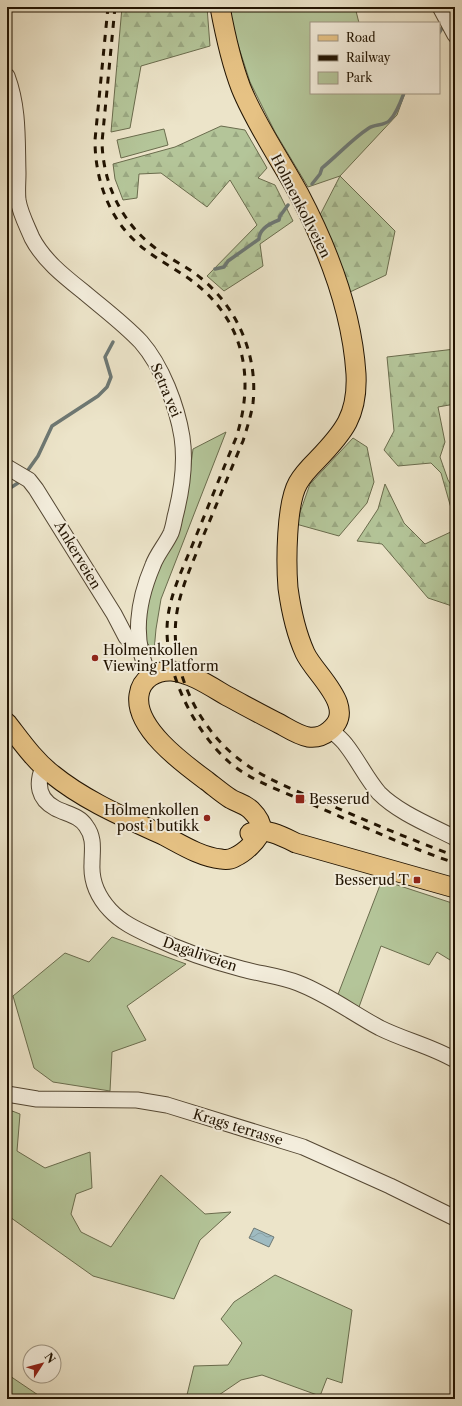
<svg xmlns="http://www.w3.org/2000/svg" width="462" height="1406" font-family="'Libre Caslon Text',serif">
<defs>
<pattern id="forest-firs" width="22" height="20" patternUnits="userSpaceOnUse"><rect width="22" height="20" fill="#b4c599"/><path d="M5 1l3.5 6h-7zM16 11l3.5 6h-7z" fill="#9aa882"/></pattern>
<pattern id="water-waves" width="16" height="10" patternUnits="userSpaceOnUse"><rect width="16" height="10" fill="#9fbbc1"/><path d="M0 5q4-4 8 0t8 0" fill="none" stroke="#89a0a4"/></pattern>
</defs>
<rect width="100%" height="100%" fill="#ece4c9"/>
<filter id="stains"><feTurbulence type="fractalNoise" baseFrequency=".005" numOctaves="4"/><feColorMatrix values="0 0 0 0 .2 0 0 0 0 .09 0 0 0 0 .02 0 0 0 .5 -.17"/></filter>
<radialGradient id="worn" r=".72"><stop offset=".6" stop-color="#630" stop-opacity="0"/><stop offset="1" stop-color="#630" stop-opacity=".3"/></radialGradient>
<g fill="#b4c599" stroke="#6a6c4d">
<path d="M231,7H355L359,23H311V93H405L397,115L340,176L308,187L275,132L250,82L232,26Z"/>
<path d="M164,129L168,145L121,158L117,140Z"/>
<path d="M226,432L161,599L156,629L154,651L143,638L146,599L190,472L193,449Z"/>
<path d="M382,880L455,904V963L437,952L429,965L381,946L359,1007L337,997Z"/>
<path d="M112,937L186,964L127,1006L146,1040L112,1052L110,1091L53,1082L34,1068L13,996L65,953L89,962Z"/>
<path d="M7,1109L20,1114L17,1151L45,1168L90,1152L92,1188L76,1194L71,1214L81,1232L111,1247L161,1175L205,1214L231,1212L200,1240L174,1299L93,1276L7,1215Z"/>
<path d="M275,1275L352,1310L342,1383L327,1378L320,1396L262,1375L241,1380L213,1399H186L194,1366L228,1365L242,1343L221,1319L234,1302Z"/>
<path d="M7,1374L41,1397V1399H7Z"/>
</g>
<g fill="url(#forest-firs)" stroke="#6a6c4d">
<path d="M122,7H207L210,46L141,66L130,128L111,132Z"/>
<path d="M221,126L245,130L267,168L258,178L275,185L293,221L260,244L263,266L224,291L207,276L257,225L230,180L207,207L161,173L139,174L137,198L123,200L115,179L113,164L175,147Z"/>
<path d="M340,176L395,231L386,275L350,292L320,215Z"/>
<path d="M455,349V404L438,407L445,442L440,457L448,480L455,491V522L441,473L431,463L398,466L384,450L394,431L387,357Z"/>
<path d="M353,438L367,447L374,482L367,503L339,536L296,524L310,484Z"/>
<path d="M385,484L404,523L425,544L455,530V607L428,598L382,544L357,541L378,509Z"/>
</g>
<path fill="url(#water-waves)" stroke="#6d7874" d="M254,1228L274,1237L269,1247L249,1238Z"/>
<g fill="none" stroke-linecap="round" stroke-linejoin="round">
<g stroke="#6d7874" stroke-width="3.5">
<path d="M439,33L442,28"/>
<path d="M312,184L320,174L322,168C338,155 352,139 369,128C375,124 385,126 390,120C395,115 401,101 404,93"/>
<path d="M215,269L224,267L228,261L259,239C259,229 271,223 279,220L280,216L288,205"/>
<path d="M28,470L38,456L52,426L98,396L107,387L111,377L105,357L113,342"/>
<path d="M7,490L18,483"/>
</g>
<g stroke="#544733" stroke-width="17">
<g id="minor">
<path d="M440,7L455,35"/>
<path d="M7,76C19,108 17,140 18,173C18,182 17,191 18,200C20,213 27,226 32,238C44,261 65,277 85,293C104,309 124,324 141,342C162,366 177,406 182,437C186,464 182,490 175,517C174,522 173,528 171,533C166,544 157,554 153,565C138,600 131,641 150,676"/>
<path d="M7,467L29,480L36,489L114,614L126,637L140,650"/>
<path d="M331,730C336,735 342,739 346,745C358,760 366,778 379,793C399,813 430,825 455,838"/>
<path d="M43,767C36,784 38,799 55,808C66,814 79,815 86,826C95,838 92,850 92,864C91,882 98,897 110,910C122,923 138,930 153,937C182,951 211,961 242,969C260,974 280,976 298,983C327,994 352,1013 380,1028C404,1040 431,1046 455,1060"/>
<path d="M7,1094L37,1099L137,1100L167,1105L303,1147L390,1186L455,1218"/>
</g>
</g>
<g stroke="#211301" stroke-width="21">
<g id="major">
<path d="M7,723C21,741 34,760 52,774C85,801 126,818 165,836C182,845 201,857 221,859C226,860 230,860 235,857C244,853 259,840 261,830C262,823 256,815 251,810C245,804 238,803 231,799C223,794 215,787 207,781C184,764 134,728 139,695C141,679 156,670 172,671C191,673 210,686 227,696C244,705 262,715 280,724C289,729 298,735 308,737C315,738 323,736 329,731C359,708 315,675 305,653C296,633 291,610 288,588C286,563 286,504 298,483C303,474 310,467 317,460C344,432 358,415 356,374C352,311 328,249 299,194C280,159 256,125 241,88C231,62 225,34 220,7"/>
<path d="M250,833C265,827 282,836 296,843L455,888"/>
</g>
</g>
<use href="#minor" stroke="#f3eddc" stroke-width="15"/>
<use href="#major" stroke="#e6c284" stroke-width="19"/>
<g stroke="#211301" stroke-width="3" stroke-dasharray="7 7" stroke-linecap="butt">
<path d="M108,7L95,140C95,177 107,214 134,240C152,258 176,268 196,284C245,323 255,380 236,438C222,472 208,507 194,541C184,566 172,589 168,616C161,665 192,729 229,762C251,781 282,791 309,803C357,824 405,846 455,863"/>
<path d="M115,7L102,142C103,183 121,222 154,247C169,259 187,266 202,279C238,309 258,356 253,403C251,416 247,428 243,441C229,474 216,506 202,539C192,565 179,591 176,619C170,674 202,735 247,765C272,783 308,795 337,808C376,825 415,841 455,856"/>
</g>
</g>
<g fill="#8f2418" stroke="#f3eddc" stroke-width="1.5">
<circle cx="95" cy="658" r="4"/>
<rect x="295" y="794" width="10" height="10" rx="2"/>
<circle cx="207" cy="818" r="4"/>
<rect x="413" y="876" width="8" height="8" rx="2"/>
</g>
<g text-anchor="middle" stroke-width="4" stroke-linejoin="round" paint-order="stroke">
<g font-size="14" fill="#211301" stroke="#f3eddc">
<text transform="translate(301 206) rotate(63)" y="5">Holmenkollveien</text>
<text transform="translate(166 390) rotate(67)" y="5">Setra vei</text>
<text transform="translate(78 555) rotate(59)" y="5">Ankerveien</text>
<text transform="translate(200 954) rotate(19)" y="5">Dagaliveien</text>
<text transform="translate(238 1127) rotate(17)" y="5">Krags terrasse</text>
</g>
<g font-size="14" fill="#211301" stroke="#f3eddc" text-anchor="start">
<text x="103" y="655">Holmenkollen<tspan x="103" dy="16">Viewing Platform</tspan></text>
<text x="309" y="804">Besserud</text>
<text x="199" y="815" text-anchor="end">Holmenkollen<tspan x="199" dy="16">post i butikk</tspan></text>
<text x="409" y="885" text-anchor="end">Besserud T</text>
</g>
</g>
<rect width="462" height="1406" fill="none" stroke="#ece4c9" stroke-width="24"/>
<rect x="8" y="8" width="446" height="1390" fill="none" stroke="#211301" stroke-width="2"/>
<rect x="12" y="12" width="438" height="1382" fill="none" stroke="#211301"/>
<rect x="310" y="22" width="130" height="72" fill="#f3eddc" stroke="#9f9684"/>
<rect x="318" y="35" width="20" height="6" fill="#e6c284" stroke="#9f9684"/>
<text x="346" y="42" font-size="12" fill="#211301">Road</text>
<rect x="318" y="55" width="20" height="6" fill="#211301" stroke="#9f9684"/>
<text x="346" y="62" font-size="12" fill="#211301">Railway</text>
<rect x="318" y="72" width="20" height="12" fill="#b4c599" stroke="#9f9684"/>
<text x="346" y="82" font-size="12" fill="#211301">Park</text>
<g transform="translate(42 1364) rotate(54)"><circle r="19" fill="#f3eddc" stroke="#9f9684"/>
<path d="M0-3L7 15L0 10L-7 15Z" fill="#8f2418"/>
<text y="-6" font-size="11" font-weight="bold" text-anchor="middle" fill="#211301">N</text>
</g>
<rect width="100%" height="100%" filter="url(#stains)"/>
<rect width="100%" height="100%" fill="url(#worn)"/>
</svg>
